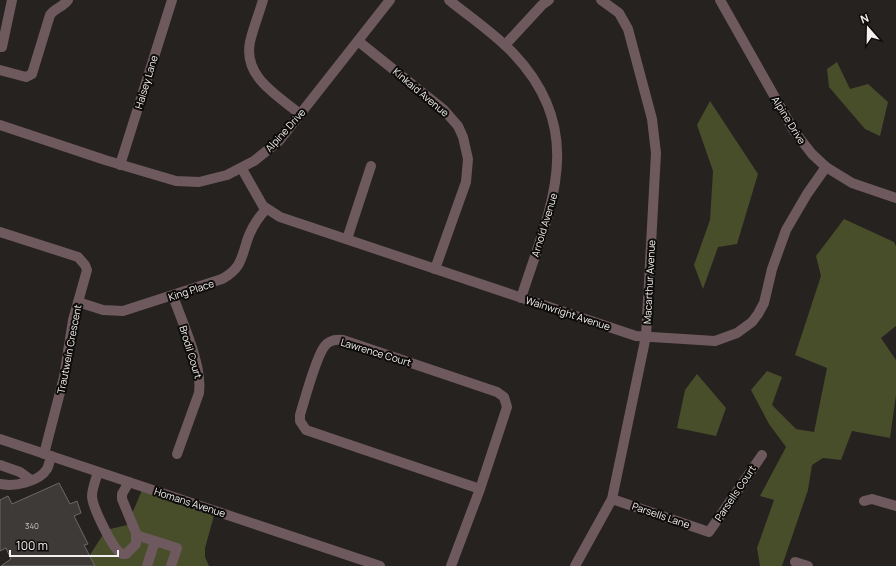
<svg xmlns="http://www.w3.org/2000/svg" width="896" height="566" font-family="Manrope,sans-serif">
<rect width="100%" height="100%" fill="#262220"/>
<g fill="#484d2a">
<path d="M837,62L850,89L868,84L888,102L880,136L865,129L829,87L827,69Z"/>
<path d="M710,101L758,174L737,244L718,247L703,289L694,265L710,220L713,171L697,125Z"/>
<path d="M844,219L894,242L896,246V326L881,338L896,360V395L890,438L852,431L841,460L823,458L812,465L808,490L782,566H760L757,548L774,500L760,496L786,447L769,424L751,390L767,371L782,377L772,405L796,429L814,432L827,368L795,355L821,276L816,256Z"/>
<path d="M697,374L726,408L716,436L677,428L685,390Z"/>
<path d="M143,488L215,512L205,548V557L209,566H76L86,561L106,530L127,525Z"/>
</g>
<path fill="#3d3a37" stroke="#6c6865" d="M59,483L70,504L77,501L81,513L74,516L88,544L84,545L95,566H1L11,559L6,548L0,551V500L8,496L12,504Z"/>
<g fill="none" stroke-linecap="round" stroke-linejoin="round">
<g stroke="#6e595e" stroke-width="10">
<path d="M263,0C259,14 253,28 250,42C243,77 277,95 300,114"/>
<path d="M449,0C470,17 494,33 513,53C589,133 550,208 521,298"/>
<path d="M720,0L794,131L812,154L826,167L852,183L896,198"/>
<path d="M358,41L444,110L458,126L463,137L468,159L466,182L435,269"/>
<path d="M505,45L542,5L549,0"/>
<path d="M0,47H2L12,0"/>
<path d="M0,70L26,77L32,74L50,15C55,8 63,7 68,0"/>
<path d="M0,125L105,160L176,181L199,182L227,175L254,161L279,141L390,0"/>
<path d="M120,165L172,0"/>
<path d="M242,169L263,206L280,217L636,336L715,341L737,333L752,322L758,314L764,303L772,269L786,230L807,194L826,167"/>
<path d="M0,232L78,257L85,265L87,270L73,320L64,377L44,454"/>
<path d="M347,239L371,166"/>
<path d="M173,296C182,322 203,366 199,393L177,454"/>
<path d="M78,302L103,310L123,311L222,279C242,268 241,258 248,238C252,227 258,218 266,209"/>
<path d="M0,439L380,566"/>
<path d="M0,465L20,472L31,480"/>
<path d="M98,472C96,479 92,489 92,496C92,506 113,550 122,554H126L136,544V533L122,499V494L129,482"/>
<path d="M0,484C14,487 39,482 47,469C49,465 50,460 51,456"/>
<path d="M612,499L709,532L762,455"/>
<path d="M864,501L872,499L896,506"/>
<path d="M136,535L177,548L171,566"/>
<path d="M795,562L808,566"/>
<path d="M147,566L155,541"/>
<path d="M451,566L480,489L507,407L504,397L497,392L343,340C335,339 328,341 324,347C315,360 305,399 300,415V421L306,430L480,489"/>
<path d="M575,566L612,499L646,336L656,153L652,119L628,29L619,13L601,0"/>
</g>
</g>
<g text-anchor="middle" stroke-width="4" stroke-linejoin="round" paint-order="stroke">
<g font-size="8" fill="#c6c2c1">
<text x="32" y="529">340</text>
</g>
<g font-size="10" fill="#f3f0ef" stroke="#0e0c0b">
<text transform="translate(146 82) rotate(-73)" y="4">Halsey Lane</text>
<text transform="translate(421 92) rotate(40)" y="4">Kinkaid Avenue</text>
<text transform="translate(789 120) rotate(58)" y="4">Alpine Drive</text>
<text transform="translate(285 130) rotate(-48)" y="4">Alpine Drive</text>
<text transform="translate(544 225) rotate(-73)" y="4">Arnold Avenue</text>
<text transform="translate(649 282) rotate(-87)" y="4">Macarthur Avenue</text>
<text transform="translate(191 290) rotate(-18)" y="4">King Place</text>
<text transform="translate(568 313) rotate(18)" y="4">Wainwright Avenue</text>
<text transform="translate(69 349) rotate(-79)" y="4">Trautwein Crescent</text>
<text transform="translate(191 352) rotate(73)" y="4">Brodil Court</text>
<text transform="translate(376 352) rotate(17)" y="4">Lawrence Court</text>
<text transform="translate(735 493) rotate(-56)" y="4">Parsells Court</text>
<text transform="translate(190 502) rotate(18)" y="4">Homans Avenue</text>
<text transform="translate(661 515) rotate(19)" y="4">Parsells Lane</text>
</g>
</g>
<g transform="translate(868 28) rotate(340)" stroke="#0e0c0b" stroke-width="3" paint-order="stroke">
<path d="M0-3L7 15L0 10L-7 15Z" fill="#f3f0ef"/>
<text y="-6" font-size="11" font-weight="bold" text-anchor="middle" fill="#f3f0ef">N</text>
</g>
<path d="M10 550v6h108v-6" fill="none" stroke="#f3f0ef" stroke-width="2"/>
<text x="16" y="550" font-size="12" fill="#f3f0ef" stroke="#0e0c0b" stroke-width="3" paint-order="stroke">100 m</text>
</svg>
